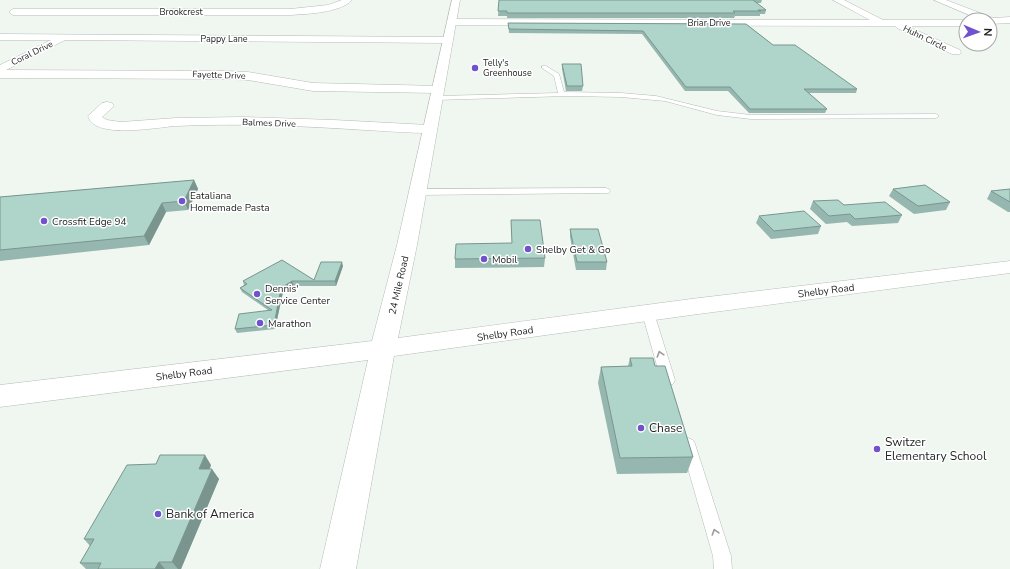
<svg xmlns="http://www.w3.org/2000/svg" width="1010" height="569" font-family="'Nunito Sans',sans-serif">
<rect width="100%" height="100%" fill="#eff7f0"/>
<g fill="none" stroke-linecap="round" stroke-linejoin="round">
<g stroke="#b4bcb5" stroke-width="1">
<g id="service">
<path d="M542,66H546L559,74L564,92L621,93L656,96L717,111L751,115L936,114L939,116L936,118L751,119L717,115L665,101L621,97L568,96L436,100L433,98L436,96L558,93L554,76L542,68Z"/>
<path d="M606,188L609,189L610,191L609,193L417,195L413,192L417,189Z"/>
<path d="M648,309L652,310L654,313L675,380L673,384L668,385L663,384L661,380L642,313L644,310Z"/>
<path d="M688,438L693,440L695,444L731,556L732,569H714L713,556L681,444L683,440Z"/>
</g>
</g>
<g stroke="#b4bcb5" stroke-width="1">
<g id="minor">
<path d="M342,0H352C340,13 307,14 290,15H13L9,12L13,9H290L328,5Z"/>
<path d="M833,0H844L883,20H966V26H907L960,50L961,52L960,54H952L897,28L895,26L451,25L446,22L451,19L870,20Z"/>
<path d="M934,0H946L993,18L1010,17V23L990,24V20H981Z"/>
<path d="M0,34L447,37L452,40L447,43L65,40L6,70L226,71L248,72L313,83L441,86L443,89L441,92L437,93L313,91L248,80L226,79L0,78V65L51,40H0Z"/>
<path d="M107,102L112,103L114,106L102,117L107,120L121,122L176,118L244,117L334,120L429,125L434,126L436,129L434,132L429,133C408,133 386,131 365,130C303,126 239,123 176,126C158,127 94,140 88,116L102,103Z"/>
</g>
</g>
<g stroke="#b4bcb5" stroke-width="1">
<path id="tertiary" d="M452,0H460L417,245L398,338L691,299L1010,261V273L691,315L394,356L356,569H320L368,360L0,407V385L372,341L397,245Z"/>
</g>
<use href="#service" fill="#fff" fill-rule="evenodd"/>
<use href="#minor" fill="#fff" fill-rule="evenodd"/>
<use href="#tertiary" fill="#fff" fill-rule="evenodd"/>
</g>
<g fill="#96b7af">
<path d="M499,0H762L761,3H757L766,10L765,14H760V16H735L734,18H507V16H498Z"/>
<path d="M508,23L746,24L773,45L857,89L856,93H809L827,109L825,113H749L728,91H685L642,34L509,33Z"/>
<path d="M562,64L583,86L582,91H566L562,69Z"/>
<path d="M194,180L198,189L188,210L166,212L149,245L0,261V197Z"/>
<path d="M893,189L950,202L946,210L914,214L889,196Z"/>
<path d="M1010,189V212H1008L987,199L991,191Z"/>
<path d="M813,201L844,205L902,215L898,223L852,226L847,222L826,224L810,209Z"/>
<path d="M759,216L821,226L818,234L771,239L756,223Z"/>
<path d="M511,220L545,258L544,267L455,268V259L512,243Z"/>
<path d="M570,229L607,262L606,270H576L570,237Z"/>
<path d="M343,266L336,286H294L283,292L275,329L237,333L235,329L268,310L242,292L240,288L244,285L243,281L314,280Z"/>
<path d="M630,358L655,366L693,457L687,473L617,474L598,383L601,367L628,366Z"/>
<path d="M211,465L210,469L219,479L181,569H86L80,563L90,546L84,539Z"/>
</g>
<g fill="#7a958e">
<path d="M194,180L198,189L188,210L184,201Z"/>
<path d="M162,203L166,212L149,245L144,236Z"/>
<path d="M342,262L343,266L336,286L335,281Z"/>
<path d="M292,281L294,286L283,292L275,329L274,325L281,288Z"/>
<path d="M205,455L211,465L205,479L199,469Z"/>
<path d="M212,469L219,479L181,569H178L172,562Z"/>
<path d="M159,562L165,569H155Z"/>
</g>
<g fill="#afd5cb" stroke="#7a958e">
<path d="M499,0H753L766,10H758L761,11H733L735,13H507V11H498Z"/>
<path d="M508,23L746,24L773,45H795L857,89H804L827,109H750L730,87H686L643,31L509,29Z"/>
<path d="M562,64H581L583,86H567Z"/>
<path d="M194,180L184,201L162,203L144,236L0,250V197Z"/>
<path d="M925,185L950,202L918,206L893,189Z"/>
<path d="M1010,189V202L991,191Z"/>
<path d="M838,200L844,205L885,202L902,215L855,219L850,214L829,216L813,201Z"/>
<path d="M804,211L821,226L774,231L759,216Z"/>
<path d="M511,220H540L545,258L455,259L456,244L512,243Z"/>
<path d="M570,229H598L607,262H577Z"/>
<path d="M282,260L314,280L321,262H342L335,281H292L281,288L274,325L235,329L239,314L272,310L240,288L247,284L243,281Z"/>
<path d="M630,358H653L655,366H665L693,457L620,458L601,367L632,366Z"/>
<path d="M160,455H205L199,469H212L172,562H159L155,569H98L101,563H80L94,539H84L127,465L156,464Z"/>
</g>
<defs><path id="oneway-chevron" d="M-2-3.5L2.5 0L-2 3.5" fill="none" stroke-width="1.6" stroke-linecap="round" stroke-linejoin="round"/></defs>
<g stroke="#9a9b9a">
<use href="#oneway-chevron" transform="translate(660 354) rotate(-107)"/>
<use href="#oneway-chevron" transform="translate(715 532) rotate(-107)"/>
</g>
<g fill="#6f52cc" stroke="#fff" stroke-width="1.5">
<circle cx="475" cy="68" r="4"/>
<circle cx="182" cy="201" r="4"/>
<circle cx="44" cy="221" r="4"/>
<circle cx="528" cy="249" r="4"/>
<circle cx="484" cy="259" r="4"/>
<circle cx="257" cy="294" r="4"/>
<circle cx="260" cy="323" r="4"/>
<circle cx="641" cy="428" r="4"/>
<circle cx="877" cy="449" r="4"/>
<circle cx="158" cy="514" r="4"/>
</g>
<g text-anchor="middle" stroke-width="3" stroke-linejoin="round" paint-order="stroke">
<g font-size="9" fill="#1e211f" stroke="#fff">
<text x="181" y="15">Brookcrest</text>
<text x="709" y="26">Briar Drive</text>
<text transform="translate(925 38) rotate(26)" y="3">Huhn Circle</text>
<text x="224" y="42">Pappy Lane</text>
<text transform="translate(32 53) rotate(-26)" y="3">Coral Drive</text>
<text transform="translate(219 75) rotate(2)" y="3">Fayette Drive</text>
<text transform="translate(269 123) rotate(2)" y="3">Balmes Drive</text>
</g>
<g font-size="9" fill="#1e211f" stroke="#fff" text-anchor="start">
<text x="483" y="66">Telly's<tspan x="483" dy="10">Greenhouse</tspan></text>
</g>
<g font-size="10" fill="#1e211f" stroke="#fff" text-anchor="start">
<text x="190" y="199">Eataliana<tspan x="190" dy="12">Homemade Pasta</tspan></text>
<text x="52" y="225">Crossfit Edge 94</text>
<text x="536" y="253">Shelby Get &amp; Go</text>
<text x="492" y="263">Mobil</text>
<text x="265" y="292">Dennis'<tspan x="265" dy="12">Service Center</tspan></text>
<text x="268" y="327">Marathon</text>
</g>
<g font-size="10" fill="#1e211f" stroke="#fff">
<text transform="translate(398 285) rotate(-77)" y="4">24 Mile Road</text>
<text transform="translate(826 290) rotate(-7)" y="4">Shelby Road</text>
<text transform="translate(505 333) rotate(-8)" y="4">Shelby Road</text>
<text transform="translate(184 373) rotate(-7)" y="4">Shelby Road</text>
</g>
<g font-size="12" fill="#1e211f" stroke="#fff" text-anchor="start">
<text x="649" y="432">Chase</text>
<text x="885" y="446">Switzer<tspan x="885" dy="14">Elementary School</tspan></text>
<text x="166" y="518">Bank of America</text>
</g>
</g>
<g transform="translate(978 32) rotate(92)"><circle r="19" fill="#ffffff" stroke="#a5a6a5"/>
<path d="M0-3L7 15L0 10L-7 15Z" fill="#6f52cc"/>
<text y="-6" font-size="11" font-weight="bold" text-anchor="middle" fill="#1e211f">N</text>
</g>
</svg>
